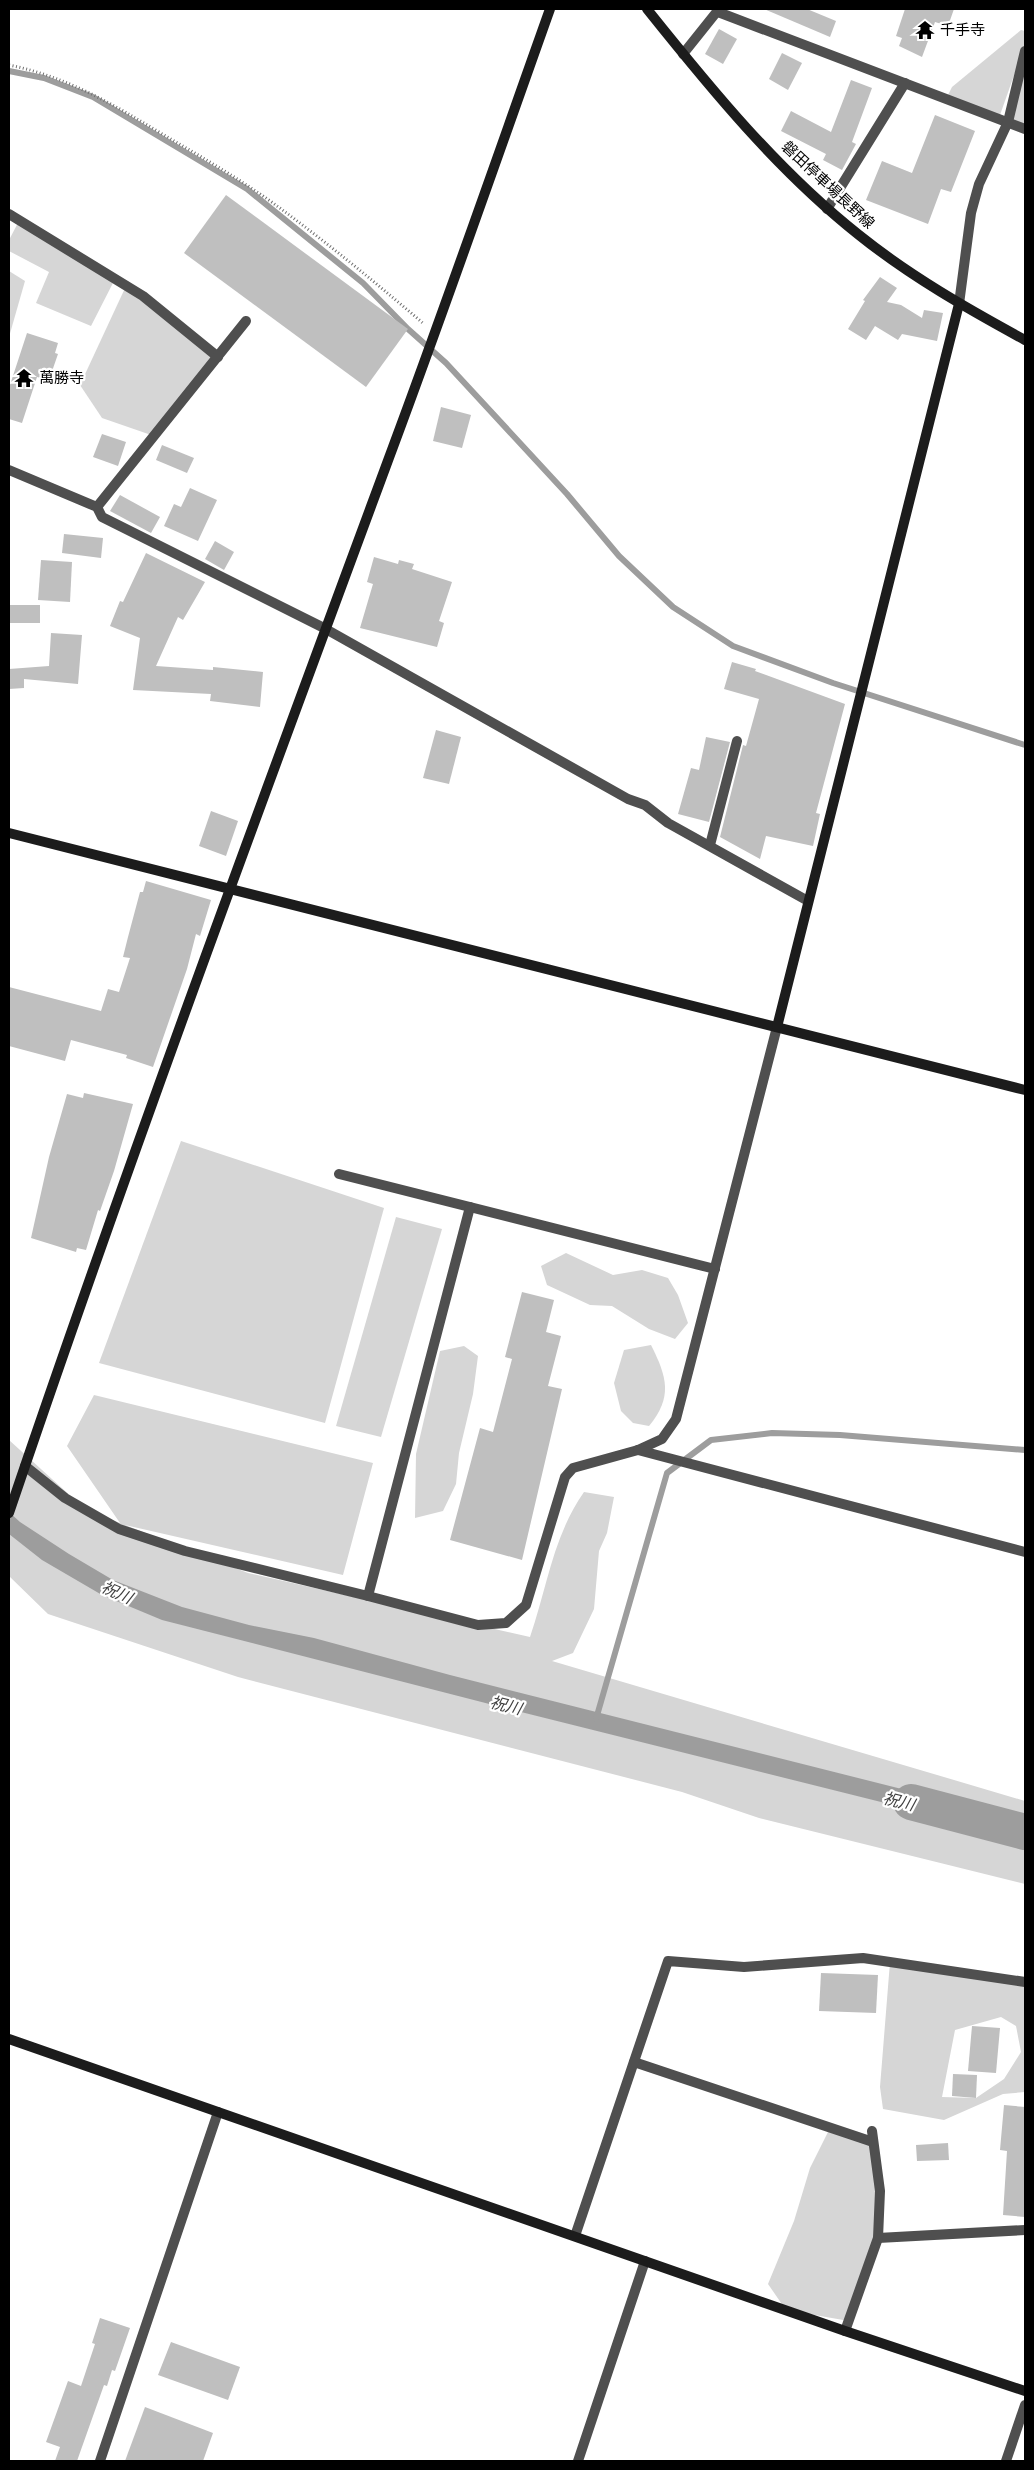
<svg xmlns="http://www.w3.org/2000/svg" width="1034" height="2470" font-family="Barlow,'Noto Sans JP',sans-serif">
<rect width="100%" height="100%" fill="#fff"/>
<g fill="#d6d6d6" fill-rule="evenodd">
<path d="M1021,30L1025,31V44L1000,115L946,99L952,87Z"/>
<path d="M1025,51V129L1008,122Z"/>
<path d="M19,221L115,279L91,326L36,303L49,272L9,251V240Z"/>
<path d="M9,271L25,281L9,337Z"/>
<path d="M126,286L218,357L154,436L102,418L80,385Z"/>
<path d="M181,1141L384,1208L325,1423L99,1363Z"/>
<path d="M396,1217L442,1229L381,1437L336,1426Z"/>
<path d="M566,1253L613,1275L642,1270L668,1278L678,1295L688,1323L675,1339L649,1329L612,1306L590,1305L547,1285L541,1266Z"/>
<path d="M651,1345C667,1377 673,1397 649,1426L633,1423L621,1411L614,1383L624,1350Z"/>
<path d="M464,1346L478,1356L473,1394L459,1453L456,1484L443,1511L415,1518L416,1454L440,1351Z"/>
<path d="M94,1395L373,1463L343,1575L125,1525L248,1573L530,1637C547,1588 553,1536 584,1492L614,1497L607,1533L599,1551L594,1609L573,1653L552,1661L1025,1801V1884L759,1818L682,1792L238,1677L48,1614L9,1576V1440L85,1509L120,1523L67,1446Z"/>
<path d="M890,1962L1025,1982V2092L1003,2094L944,2120L883,2109L880,2087ZM1001,2017L1016,2026L1021,2052L1004,2079L976,2098L942,2097L955,2030Z"/>
<path d="M830,2128L873,2142L878,2238L849,2321L786,2310L768,2284L794,2221L810,2168Z"/>
</g>
<path fill="#9d9d9d" d="M9,1512L20,1522L69,1554L113,1580L182,1607L249,1625L314,1638L450,1675L973,1807L949,1819L501,1707L162,1620L102,1595L42,1560L9,1534Z"/>
<g fill="none" stroke-linecap="round" stroke-linejoin="round">
<g stroke="#9d9d9d" stroke-width="6">
<path d="M9,71L44,78L93,97L247,189L363,283L408,329L446,363L567,494L619,556L673,607L733,646L833,683L1025,745"/>
<path d="M596,1719L667,1473L711,1440L772,1433L840,1435L1025,1450"/>
</g>
<path stroke="#9d9d9d" stroke-width="36" d="M911,1802L1025,1832"/>
</g>
<g fill="#bfbfbf">
<path d="M764,9H807L836,21L830,37Z"/>
<path d="M905,9H954L948,26L935,22L922,57L899,46L902,38L896,36Z"/>
<path d="M719,29L737,39L723,64L705,54Z"/>
<path d="M782,53L802,63L788,90L769,79Z"/>
<path d="M851,80L872,88L852,142L856,144L842,170L823,160L826,154L781,131L791,111L831,132Z"/>
<path d="M935,115L975,131L951,192L941,189L928,224L866,200L882,161L912,173Z"/>
<path d="M226,195L408,329L366,387L184,253Z"/>
<path d="M880,277L897,288L887,302L901,305L922,318L924,310L943,313L937,341L902,334L898,340L875,326L866,340L848,329L865,301L863,300Z"/>
<path d="M27,333L58,343L55,353L58,354L49,380L37,377L22,423L9,419V388Z"/>
<path d="M441,407L471,415L462,448L433,441Z"/>
<path d="M102,434L126,442L118,466L93,457Z"/>
<path d="M162,445L194,458L187,473L156,460Z"/>
<path d="M190,488L217,500L198,541L164,526L174,504L181,507Z"/>
<path d="M120,495L160,517L151,533L110,511Z"/>
<path d="M64,534L103,538L101,558L62,553Z"/>
<path d="M215,541L234,552L224,570L205,559Z"/>
<path d="M146,553L205,582L183,620L178,617L156,666L213,670V667L263,672L260,707L210,701L211,694L133,690L140,638L110,626L120,601L123,602Z"/>
<path d="M374,557L398,564L399,560L414,564L412,569L452,582L439,621L444,623L437,647L360,628L373,584L367,582Z"/>
<path d="M41,560L72,562L70,602L38,600Z"/>
<rect x="9" y="605" width="31" height="18"/>
<path d="M51,633L82,635L78,684L24,679V688L9,689V669L49,666Z"/>
<path d="M732,662L756,669L755,671L845,704L816,813L820,814L813,846L766,836L760,859L720,837L743,745L746,746L759,699L724,689Z"/>
<path d="M436,730L461,737L449,784L423,778Z"/>
<path d="M706,737L730,742L709,822L678,814L691,768L699,770Z"/>
<path d="M211,811L238,821L226,856L199,846Z"/>
<path d="M146,881L211,900L200,936L196,934L187,969L153,1067L126,1058L127,1055L71,1040L65,1061L9,1046V987L101,1011L108,989L119,992L130,958L123,957L128,937L140,892H143Z"/>
<path d="M84,1093L133,1104L114,1171L100,1211L98,1210L86,1250L77,1248L76,1252L31,1238L49,1157L67,1094L83,1098Z"/>
<path d="M522,1292L554,1300L546,1332L561,1336L548,1386L562,1389L522,1560L450,1540L480,1428L493,1432L512,1359L505,1357Z"/>
<path d="M821,1973L878,1975L876,2013L819,2011Z"/>
<path d="M972,2026L1000,2028L996,2073L968,2071Z"/>
<path d="M953,2074L977,2075L976,2098L952,2096Z"/>
<path d="M1004,2105L1025,2107V2217L1003,2215L1007,2151L1000,2150Z"/>
<path d="M948,2143L949,2160L917,2161L916,2145Z"/>
<path d="M100,2318L130,2328L115,2371L112,2370L107,2386L104,2385L77,2461H55L60,2447L46,2442L68,2381L81,2386L95,2344L92,2343Z"/>
<path d="M171,2342L240,2367L228,2400L158,2375Z"/>
<path d="M145,2407L213,2433L203,2461H125Z"/>
</g>
<g fill="none" stroke-linecap="round" stroke-linejoin="round">
<path stroke="#717171" stroke-width="3" stroke-dasharray="1 2.5" stroke-linecap="butt" d="M9,65C68,77 112,104 164,135C200,156 238,178 273,203C325,241 375,282 424,324"/>
<path stroke="#4f4f4f" stroke-width="10" d="M368,1596L478,1625L506,1623L526,1605L565,1477L573,1468L638,1450"/>
<g stroke="#4f4f4f" stroke-width="10">
<path d="M718,12L1025,129"/>
<path d="M683,54L719,9"/>
<path d="M827,209L905,83"/>
<path d="M9,214L143,296L218,357"/>
<path d="M959,304L971,213L979,184L1008,122L1025,51"/>
<path d="M9,470L97,507L102,517L324,628L628,799L645,805L668,823L808,901"/>
<path d="M97,507L246,321"/>
<path d="M710,845L737,741"/>
<path d="M339,1174L715,1269"/>
<path d="M638,1450L662,1439L676,1419L777,1027"/>
<path d="M638,1450L1025,1552"/>
<path d="M25,1466L65,1498L119,1529L185,1551L368,1596L470,1207"/>
<path d="M634,2062L873,2142"/>
<path d="M575,2236L668,1961L744,1967L863,1958L1025,1982"/>
<path d="M878,2238L1025,2230"/>
<path d="M845,2331L878,2238L880,2191L872,2131"/>
<path d="M100,2461L218,2112"/>
<path d="M578,2461L645,2261"/>
<path d="M1006,2461L1025,2405"/>
</g>
<g stroke="#1c1c1c" stroke-width="10">
<path d="M647,9C711,89 778,171 859,235C910,276 968,309 1025,340"/>
<path d="M9,833L1025,1090"/>
<path d="M777,1027L959,304"/>
<path d="M9,1513C130,1156 262,801 393,447C447,302 498,155 550,9"/>
<path d="M9,2039L845,2331L1025,2391"/>
</g>
</g>
<defs>
<g id="temple-bare" transform="scale(1.5)"><path d="M0-6L5-2H3V0L6.5 2.5H4V6H1.5V3h-3V6H-4V2.5H-6.5L-3 0V-2H-5Z" fill="#000" stroke="#fff" stroke-width="2.5" paint-order="stroke"/></g>
</defs>
<g fill-rule="evenodd">
<use href="#temple-bare" x="925" y="30"/>
<use href="#temple-bare" x="24" y="378"/>
</g>
<g text-anchor="middle" stroke-width="4.5" stroke-linejoin="round" paint-order="stroke">
<g font-size="15" fill="#000" stroke="#fff" text-anchor="start">
<text x="940" y="35">千手寺</text>
<text x="39" y="383">萬勝寺</text>
</g>
<g font-size="15" fill="#000" stroke="#fff">
<text transform="translate(828 185) rotate(43)" y="5">磐田停車場長野線</text>
</g>
<g font-size="16" font-style="italic" fill="#3e3e3e" stroke="#fff">
<text transform="translate(117 1592) rotate(24)" y="6">祝川</text>
<text transform="translate(506 1705) rotate(14)" y="6">祝川</text>
<text transform="translate(899 1801) rotate(14)" y="6">祝川</text>
</g>
</g>
<rect width="1034" height="2470" fill="none" stroke="#000000" stroke-width="20"/>
</svg>
